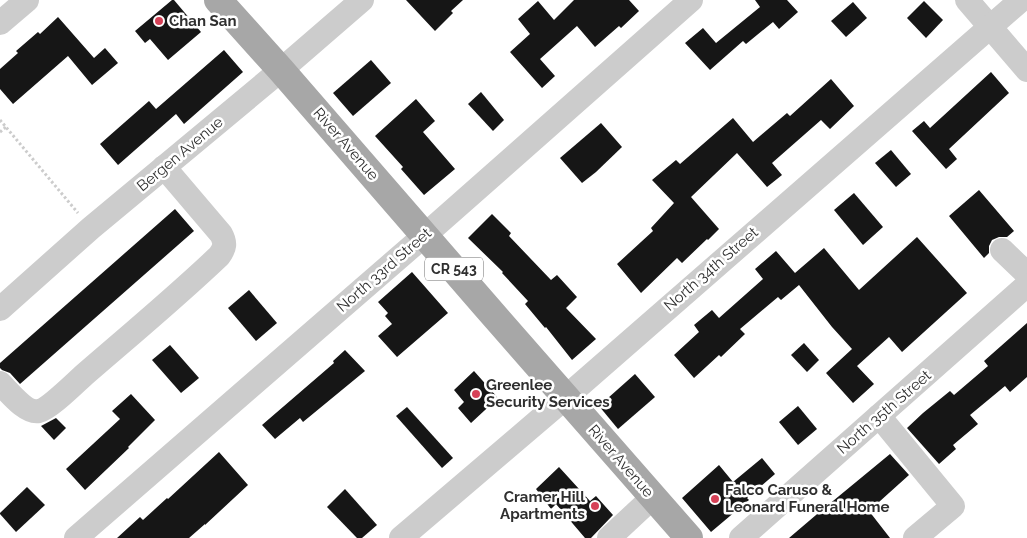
<svg xmlns="http://www.w3.org/2000/svg" width="1027" height="538" viewBox="0 0 1027 538" font-family="Raleway,sans-serif">
<style>
.building{fill:#161616}
.lines{fill:none;stroke-linecap:round;stroke-linejoin:round}
.path{stroke:#ccc;stroke-width:3;stroke-dasharray:2.5 2.5;stroke-linecap:butt}
.minor{stroke:#ccc;stroke-width:24}
.major{stroke:#a7a7a7;stroke-width:28}
.poi-dot{fill:#d64157;stroke:#fff;stroke-width:2}
.labels{text-anchor:middle;dominant-baseline:central;stroke-width:5;stroke-linejoin:round;paint-order:stroke}
.shield{fill:#fff;stroke:#6d6d6d;stroke-width:1}
.shield-label{font-size:14px;font-weight:bold;fill:#2f2f2f}
.poi-label{font-size:15px;font-weight:bold;fill:#2f2f2f;stroke:#fff;text-anchor:start}
.street-label{font-size:15px;fill:#2f2f2f;stroke:#fff}
</style>
<rect width="100%" height="100%" fill="#fff"/>
<!-- building -->
<g class="building">
<path d="M172 0H174L201 32 168 60 150 39 145 43 135 31Z"/>
<path d="M406 0H463L451 11 453 13 435 31Z"/>
<path d="M574 0H629L639 11 621 28 619 26 595 47 577 26 540 59 555 76 542 88 510 52 530 34 518 19 538 1 554 20Z"/>
<path d="M755 0H787L798 12 779 29 773 22 746 44 743 41 710 70 685 43 703 28 716 43 760 7Z"/>
<path d="M924 1 943 20 926 38 907 18Z"/>
<path d="M853 2 867 18 846 37 831 21Z"/>
<path d="M58 17 94 58 105 48 118 63 92 85 68 56 13 104 0 89V69L18 53 16 51 38 32 40 34Z"/>
<path d="M224 50 243 72 184 124 176 114 118 165 100 144 149 101 156 109Z"/>
<path d="M371 60 391 83 353 116 333 93Z"/>
<path d="M991 72 1009 93 949 149 957 159 946 169 912 131 924 121 930 128Z"/>
<path d="M831 79 854 106 830 129 821 120 772 163 782 175 767 187 737 153 691 197 719 229 708 240 707 239 682 263 677 258 641 293 617 264 653 231 651 228 674 203 652 180 676 160 680 164 733 118 753 142 787 113 790 116Z"/>
<path d="M481 92 504 120 493 131 468 104Z"/>
<path d="M416 99 435 121 423 132 455 169 424 195 401 169 403 167 375 136Z"/>
<path d="M601 123 622 147 596 172 582 183 560 158Z"/>
<path d="M891 150 911 174 896 187 875 163Z"/>
<path d="M979 190 1014 231 1007 237H999L992 240 989 246V253L984 258 949 216Z"/>
<path d="M854 193 883 227 863 245 834 210Z"/>
<path d="M175 209 194 231 20 384 10 373 2 370 0 368V363Z"/>
<path d="M492 214 511 233 509 236 551 280 557 275 577 297 566 308 596 339 572 360 546 327 545 328 525 304 528 301 502 273 503 272 468 238Z"/>
<path d="M917 237 967 293 902 352 889 337 857 366 874 384 853 403 826 373 852 349 832 327 799 285 781 300 778 297 740 329 745 334 721 357 719 355 694 378 674 355 699 332 694 325 712 310 719 318 763 279 755 269 776 251 795 273 824 248 859 290Z"/>
<path d="M412 272 448 313 397 357 378 336 392 324 385 316 388 313 378 302Z"/>
<path d="M249 290 277 323 256 341 228 308Z"/>
<path d="M1027 323V377L1010 392 1005 386 970 415 978 424 953 445 956 449 939 464 907 428 923 413 950 391 954 395 988 366 984 361Z"/>
<path d="M804 343 819 360 807 372 791 355Z"/>
<path d="M170 345 199 378 181 393 152 360Z"/>
<path d="M345 350 365 371 303 422 300 418 275 439 262 425 334 363 333 361Z"/>
<path d="M474 371 498 398 471 423 458 408 464 402 454 390Z"/>
<path d="M635 374 655 397 618 429 599 406Z"/>
<path d="M131 394 155 420 128 447 129 448 85 490 66 469 120 419 112 411Z"/>
<path d="M798 406 817 429 798 445 779 422Z"/>
<path d="M407 407 453 458 442 468 396 416Z"/>
<path d="M56 418 66 428 54 440 41 426Z"/>
<path d="M219 452 248 485 205 525V524L189 538H117L140 517 143 520 167 498 168 499Z"/>
<path d="M890 454 909 475 869 511 890 538H789L816 515Z"/>
<path d="M762 458 775 474 747 498 749 500 711 532 682 498 719 465 733 482Z"/>
<path d="M559 467 590 501 596 496 613 515 591 538H585L556 504 551 509 536 489Z"/>
<path d="M27 487 45 505 16 532 0 514V513Z"/>
<path d="M345 489 377 525 362 538H357L327 507Z"/>
</g>
<g class="lines">
<!-- path -->
<g class="path">
<path d="M0 120 78 213"/>
<path d="M0 132 6 127"/>
</g>
<!-- minor -->
<g class="minor">
<path d="M967 0 1027 70"/>
<path d="M0 23 27 0"/>
<path d="M1002 250 1027 274"/>
<path d="M0 309 91 228 281 70 362 0"/>
<path d="M0 383C9 392 26 414 39 411 49 409 75 383 84 375 129 336 176 297 219 256 225 248 226 243 221 234L164 167"/>
<path d="M879 416 953 506 915 538"/>
<path d="M76 538 425 235 691 0"/>
<path d="M401 538 565 398 1021 0"/>
<path d="M609 538 653 497"/>
<path d="M741 538 1027 285"/>
</g>
<!-- major -->
<path class="major" d="M218 0 281 70 484 304 689 538"/>
</g>
<!-- markers -->
<g class="poi-dot">
<circle cx="159" cy="21" r="5"/>
<circle cx="476" cy="394" r="5"/>
<circle cx="715" cy="499" r="5"/>
<circle cx="595" cy="506" r="5"/>
</g>
<g class="labels">
<!-- shield labels -->
<rect class="shield" x="425" y="257.5" width="58" height="23" rx="4"/>
<g class="shield-label">
<text x="454" y="269">CR 543</text>
</g>
<!-- poi labels -->
<g class="poi-label">
<text x="169" y="21">Chan San</text>
<text x="486" y="385">Greenlee<tspan x="486" dy="17">Security Services</tspan></text>
<text x="725" y="490">Falco Caruso &amp;<tspan x="725" dy="17">Leonard Funeral Home</tspan></text>
<text x="585" y="497" text-anchor="end">Cramer Hill<tspan x="585" dy="17">Apartments</tspan></text>
</g>
<!-- street labels -->
<g class="street-label">
<text transform="translate(346 144) rotate(49)">River Avenue</text>
<text transform="translate(180 154) rotate(-40)">Bergen Avenue</text>
<text transform="translate(711 269) rotate(-41)">North 34th Street</text>
<text transform="translate(384 270) rotate(-41)">North 33rd Street</text>
<text transform="translate(884 412) rotate(-41)">North 35th Street</text>
<text transform="translate(621 461) rotate(49)">River Avenue</text>
</g>
</g>
</svg>
